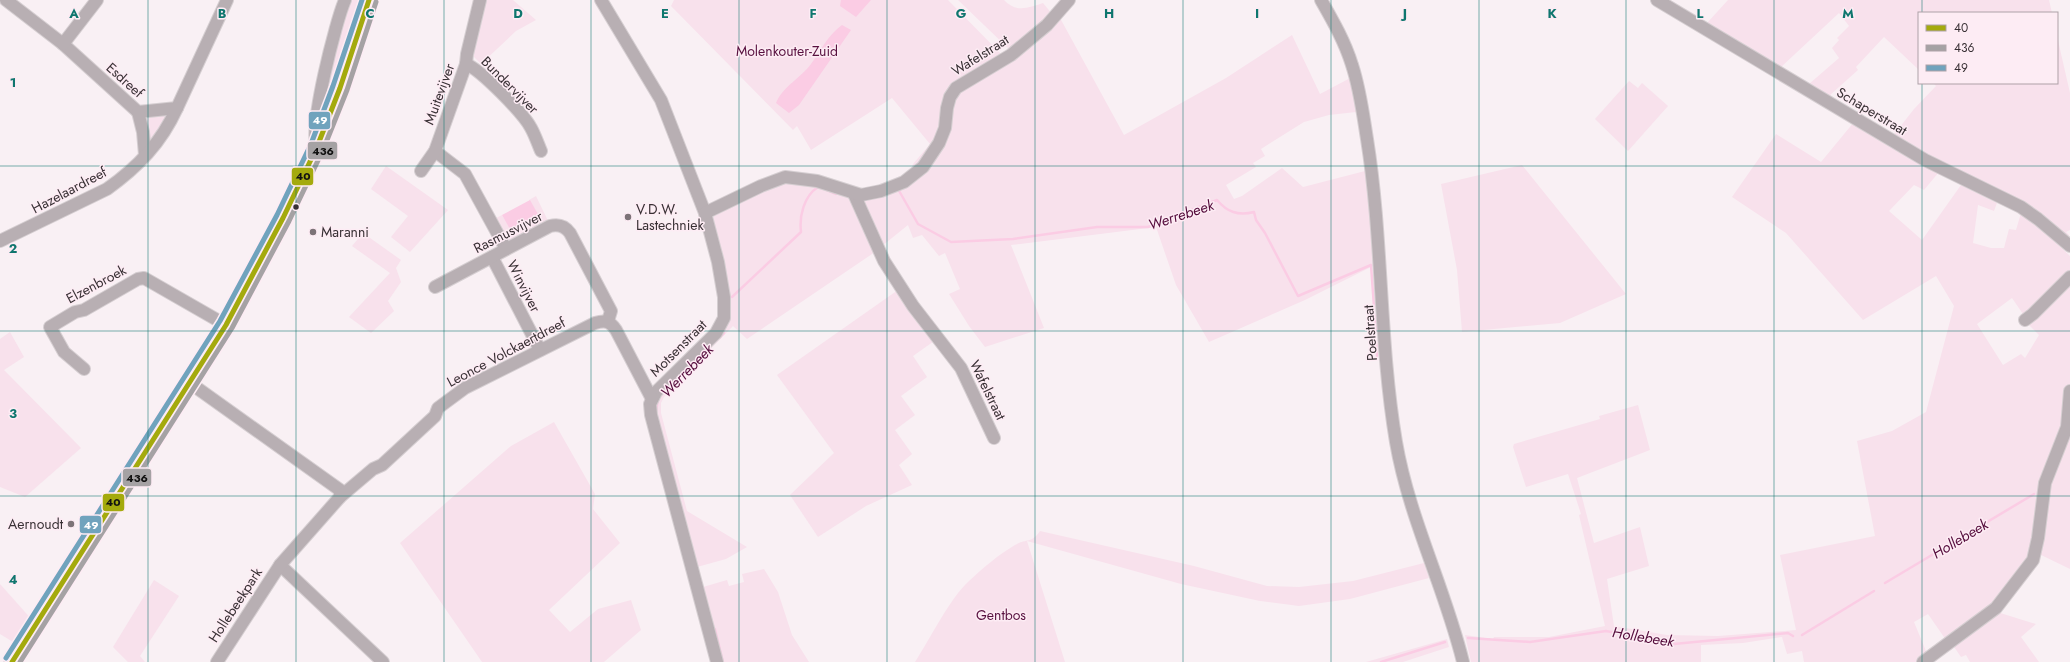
<svg xmlns="http://www.w3.org/2000/svg" width="2070" height="662" viewBox="0 0 2070 662" font-family="Jost,sans-serif">
<style>
.green{fill:#f8e1ec}
.water{fill:#fbcce4}
.lines{fill:none;stroke-linecap:round;stroke-linejoin:round}
.stream{stroke:#fbcce4;stroke-width:2.5}
.minor-casing{stroke:#d5ced1;stroke-width:14}
.major-casing{stroke:#d5ced1;stroke-width:17}
.minor{stroke:#b8afb3;stroke-width:12}
.major{stroke:#bbb0b5;stroke-width:15}
.bus-1-casing{stroke:#fdecf4;stroke-width:8}
.bus-2-casing{stroke:#fdecf4;stroke-width:8}
.bus-3-casing{stroke:#fdecf4;stroke-width:8}
.bus-1{stroke:#a4aa0d;stroke-width:5}
.bus-2{stroke:#a5a2a4;stroke-width:5}
.bus-3{stroke:#70a3bd;stroke-width:5}
.grid{fill:none;stroke:#0f766e;stroke-width:1;stroke-opacity:0.55}
.bus-dot{fill:#383034;stroke:#fdecf4;stroke-width:1.5}
.poi-dot{fill:#7c7377;stroke:#fdecf4;stroke-width:1.5}
.labels{text-anchor:middle;dominant-baseline:central;stroke-width:3;stroke-linejoin:round;paint-order:stroke}
.park-label{font-size:14px;fill:#58103f;stroke:#fdecf4}
.street-label{font-size:14px;fill:#383034;stroke:#fdecf4}
.poi-label{font-size:14px;fill:#383034;stroke:#fdecf4;text-anchor:start}
.water-label{font-size:15px;font-style:italic;fill:#540b3b;stroke:#fdecf4}
.grid-label{font-size:13px;text-anchor:middle;font-weight:bold;fill:#0f766e;stroke:#fdecf4;stroke-width:3;stroke-linejoin:round;paint-order:stroke}
.line-badge{stroke:#fdecf4;stroke-width:1.5}
.badge-label{font-size:11px;text-anchor:middle;font-weight:bold;fill:#fff}
.pale-badge-label{font-size:11px;text-anchor:middle;font-weight:bold;fill:#111}
</style>
<rect width="100%" height="100%" fill="#f9f0f4"/>
<!-- green -->
<g class="green">
<path d="M349 0H364L323 112 333 54Z"/>
<path d="M486 0H513L536 20 516 31 481 64 473 56 472 52Z"/>
<path d="M674 0H948L1002 55 958 82 940 136 916 167 912 166 913 164 930 144 892 98 811 150 797 126 793 130 671 6Z"/>
<path d="M958 0H1004C1016 13 1028 8 1043 3L1053 15 1011 51Z"/>
<path d="M1728 0H2049L2052 13H1919V70L1884 37 1856 67 1858 70 1829 96 1809 84 1839 58 1832 48 1839 40 1837 38 1849 26 1839 13 1780 68 1707 23Z"/>
<path d="M1060 18 1124 135 1226 78 1292 35 1320 94 1354 76 1359 113 1356 112 1329 115 1304 122 1261 149 1265 156 1253 163 1256 167 1226 185 1234 199 1242 196 1282 168 1303 187 1369 170 1377 264 1305 300 1209 342 1176 285 1156 227 1011 245 1044 328 985 347 969 326 949 294 960 289 945 253 939 256 922 235 913 238 908 225 882 246 863 202 866 198 906 183 951 117 955 94Z"/>
<path d="M2057 36 2070 93V230L2066 232 2069 235 2065 238 1892 137 1914 109 1936 86 1933 83H2057Z"/>
<path d="M1629 81 1638 88 1642 83 1668 106 1628 151 1595 119Z"/>
<path d="M164 115 167 117 150 141 145 117Z"/>
<path d="M1854 122 1939 172 1924 190 1914 185 1889 211 1922 240 1961 185 1997 203 1994 211 1978 205 1973 243 1991 248H2004L2009 229 2016 230 2021 213 2038 226 2070 256V272L2025 317 2012 298 1977 324 2003 365 2021 354 2025 358 2039 335 2027 323 2070 281V425L2064 428 2033 554 1996 604 1946 640 1928 614 1914 622 1928 656 1919 662H1804L1802 651 1787 654 1782 637 1743 643 1701 645V662H1471L1465 635 1493 639 1494 637H1549L1605 626 1579 515 1581 514 1568 474 1526 487 1513 447 1514 444 1600 419 1599 416 1638 405 1650 450 1577 478 1594 543 1640 527 1649 566 1607 579 1614 626 1667 635 1718 636 1796 630 1780 555 1875 536 1857 441 1892 431 1926 412 1954 306 1936 276 1863 320 1786 233 1732 197 1776 134 1821 162Z"/>
<path d="M1522 165 1626 294 1560 323 1462 332 1457 270 1441 184Z"/>
<path d="M386 166 448 210 410 252 391 237 408 216 371 189Z"/>
<path d="M781 182 813 185 850 199 875 252 747 339 733 326 664 397 661 403V413L687 511 747 547 726 559 697 567 654 413 656 400 728 323 730 296 712 220 714 216Z"/>
<path d="M536 196 549 223 511 242 505 240 494 219 502 215 511 230 534 218 532 215 538 217 529 200Z"/>
<path d="M363 233 401 260 396 268 401 282 388 301 394 311 371 333 349 317 390 273 352 246Z"/>
<path d="M898 290 937 339 913 356 927 377 901 396 915 415 895 430 912 454 899 465 912 485 866 506 818 537 790 495 834 453 777 375Z"/>
<path d="M10 332 24 357 4 370 81 448 25 497 0 487V339Z"/>
<path d="M554 422 595 494 593 509 620 543 549 610 570 632 598 609 631 600 641 630 604 662H482L400 543 511 446Z"/>
<path d="M2070 428V569L2039 554 2046 492Z"/>
<path d="M1040 531 1194 566 1267 586 1299 587 1353 581 1424 563 1429 578 1350 599 1299 606 1260 601 1181 584 1027 541 1065 662H915C930 639 950 598 969 581 983 568 998 555 1015 545 1027 538 1031 544 1040 531Z"/>
<path d="M764 569 778 592 792 635 809 662H722L703 587 727 580 729 586 744 582 742 574Z"/>
<path d="M154 580 179 596 140 656 145 662H128L113 647Z"/>
<path d="M0 584 33 621 18 645 0 634Z"/>
<path d="M1997 612 2036 624 2021 637 2039 662H1970L1966 655 1961 657 1952 644Z"/>
<path d="M1447 639 1449 647 1403 662H1366Z"/>
</g>
<!-- water -->
<g class="water">
<path d="M841 0H871L856 17 840 6Z"/>
<path d="M842 25 851 30 799 105 789 113 776 103C783 86 801 78 811 64 822 49 827 36 842 25Z"/>
<path d="M530 200 539 216 536 218 534 215H533L534 219 511 231 502 215Z"/>
</g>
<g class="lines">
<!-- stream -->
<g class="stream">
<path d="M898 189 918 224 951 242 1013 239 1097 227H1148L1217 200C1227 212 1238 216 1254 212L1256 220 1265 233 1298 296 1371 265 1374 307"/>
<path d="M827 190 836 194"/>
<path d="M732 297 801 232C799 216 804 196 818 187"/>
<path d="M1375 316 1376 331"/>
<path d="M719 338 724 333"/>
<path d="M1376 341 1377 356"/>
<path d="M656 411 658 400"/>
<path d="M1885 583 2034 494"/>
<path d="M715 629 723 662"/>
<path d="M1802 635 1874 591"/>
<path d="M1468 638 1530 642 1606 631 1674 644 1788 633 1793 636"/>
<path d="M1381 662 1445 642"/>
</g>
<!-- minor casing -->
<g class="minor-casing">
<g id="minor">
<path d="M6 0 63 44 138 112 177 108 227 0"/>
<path d="M601 0 661 100 705 213 718 262 724 297V318L716 333 656 392 650 404 651 415 717 662"/>
<path d="M1321 0C1333 21 1345 42 1352 65 1360 89 1363 114 1367 139 1383 239 1379 342 1396 442 1409 518 1445 588 1463 662"/>
<path d="M1657 0 1925 160 2021 207 2038 219 2070 246"/>
<path d="M63 44 97 0"/>
<path d="M466 64C481 70 523 113 531 128 535 135 538 144 541 151"/>
<path d="M138 112 143 132 145 155"/>
<path d="M317 147C308 130 336 20 345 0"/>
<path d="M435 151 465 174 506 249"/>
<path d="M421 171 435 151 466 64 467 54 480 0"/>
<path d="M854 194 884 261 913 306 961 368 994 438"/>
<path d="M705 213 761 186 785 177 817 181 861 195 881 191 904 182 923 167 939 143 945 128 947 108 950 97 956 88 1011 55 1047 25 1069 0"/>
<path d="M0 241 107 189C138 167 161 143 177 108"/>
<path d="M492 257 540 350"/>
<path d="M435 287 550 226C558 224 565 226 570 233L611 311 608 321"/>
<path d="M2025 320 2033 314 2070 277"/>
<path d="M84 369 64 352 50 327 75 312 84 310 138 279 144 278 226 325"/>
<path d="M190 383 340 490V497"/>
<path d="M280 565 383 662"/>
<path d="M217 662 280 565 340 497 373 469 382 465 435 416 438 408 465 388 595 323C605 320 610 321 616 330L652 399"/>
<path d="M1923 662 1996 608 2033 560 2038 538 2045 483 2067 427 2070 391"/>
</g>
</g>
<!-- major casing -->
<g class="major-casing">
<path id="major" d="M12 662 226 325 283 218 317 147 340 88 369 0"/>
</g>
<!-- minor -->
<use href="#minor" class="minor"/>
<!-- major -->
<use href="#major" class="major"/>
<!-- bus-1 casing -->
<g class="bus-1-casing">
<path id="bus-1" d="M12 662 226 325 283 218 317 147 340 88 369 0"/>
</g>
<!-- bus-2 casing -->
<g class="bus-2-casing">
<path id="bus-2" d="M20 662 232 328 289 221 323 150 347 90 376 2"/>
</g>
<!-- bus-3 casing -->
<g class="bus-3-casing">
<path id="bus-3" d="M6 658 220 321 277 215 311 144 333 86 362 0"/>
</g>
<!-- bus-1 -->
<use href="#bus-1" class="bus-1"/>
<!-- bus-2 -->
<use href="#bus-2" class="bus-2"/>
<!-- bus-3 -->
<use href="#bus-3" class="bus-3"/>
</g>
<!-- grid -->
<path class="grid" d="M148 0V662M296 0V662M444 0V662M591 0V662M739 0V662M887 0V662M1035 0V662M1183 0V662M1331 0V662M1479 0V662M1626 0V662M1774 0V662M1922 0V13M1922 83V662M0 166H2070M0 331H2070M0 496H2070"/>
<!-- markers -->
<circle class="bus-dot" cx="296" cy="207" r="3.5"/>
<g class="poi-dot">
<circle cx="628" cy="217" r="4"/>
<circle cx="313" cy="232" r="4"/>
<circle cx="71" cy="524" r="4"/>
</g>
<g class="labels">
<!-- park labels -->
<g class="park-label">
<text x="787" y="51">Molenkouter-Zuid</text>
<text x="1001" y="615">Gentbos</text>
</g>
<!-- street labels -->
<g class="street-label">
<text transform="translate(980 55) rotate(-32)">Wafelstraat</text>
<text transform="translate(125 80) rotate(42)">Esdreef</text>
<text transform="translate(510 85) rotate(45)">Bundervijver</text>
<text transform="translate(439 94) rotate(-70)">Muitevijver</text>
<text transform="translate(1872 111) rotate(31)">Schaperstraat</text>
<text transform="translate(69 190) rotate(-28)">Hazelaardreef</text>
<text transform="translate(508 232) rotate(-27)">Rasmusvijver</text>
<text transform="translate(96 284) rotate(-28)">Elzenbroek</text>
<text transform="translate(524 286) rotate(63)">Winvijver</text>
<text transform="translate(1370 333) rotate(-94)">Poelstraat</text>
<text transform="translate(678 348) rotate(-45)">Motsenstraat</text>
<text transform="translate(506 352) rotate(-28)">Leonce Volckaertdreef</text>
<text transform="translate(988 390) rotate(64)">Wafelstraat</text>
<text transform="translate(235 605) rotate(-57)">Hollebeekpark</text>
</g>
<!-- poi labels -->
<g class="poi-label">
<text x="636" y="209">V.D.W.<tspan x="636" dy="16">Lastechniek</tspan></text>
<text x="321" y="232">Maranni</text>
<text x="63" y="524" text-anchor="end">Aernoudt</text>
</g>
<!-- water labels -->
<g class="water-label">
<text transform="translate(1181 215) rotate(-18)">Werrebeek</text>
<text transform="translate(687 371) rotate(-46)">Werrebeek</text>
<text transform="translate(1960 539) rotate(-31)">Hollebeek</text>
<text transform="translate(1643 637) rotate(9)">Hollebeek</text>
</g>
</g>
<g class="grid-label">
<text x="74" y="18">A</text>
<text x="222" y="18">B</text>
<text x="370" y="18">C</text>
<text x="518" y="18">D</text>
<text x="665" y="18">E</text>
<text x="813" y="18">F</text>
<text x="961" y="18">G</text>
<text x="1109" y="18">H</text>
<text x="1257" y="18">I</text>
<text x="1405" y="18">J</text>
<text x="1552" y="18">K</text>
<text x="1700" y="18">L</text>
<text x="1848" y="18">M</text>
<text x="13" y="87">1</text>
<text x="13" y="253">2</text>
<text x="13" y="418">3</text>
<text x="13" y="584">4</text>
</g>
<g class="line-badge">
<rect x="308" y="111" width="23" height="19" rx="4" fill="#70a3bd"/>
<rect x="307" y="141" width="31" height="19" rx="4" fill="#a5a2a4"/>
<rect x="291" y="167" width="23" height="19" rx="4" fill="#a4aa0d"/>
<rect x="122" y="468" width="30" height="19" rx="4" fill="#a5a2a4"/>
<rect x="102" y="493" width="23" height="19" rx="4" fill="#a4aa0d"/>
<rect x="79" y="515" width="23" height="19" rx="4" fill="#70a3bd"/>
</g>
<g class="badge-label">
<text x="320" y="124">49</text>
<text x="91" y="529">49</text>
</g>
<g class="pale-badge-label">
<text x="323" y="155">436</text>
<text x="303" y="180">40</text>
<text x="137" y="482">436</text>
<text x="113" y="506">40</text>
</g>
<!-- legend -->
<rect x="1918" y="12" width="140" height="72" fill="#fdecf4" stroke="#aea1a7"/>
<rect x="1926" y="25" width="20" height="6" fill="#a4aa0d" stroke="#aea1a7"/>
<text x="1954" y="32" font-size="12" fill="#383034">40</text>
<rect x="1926" y="45" width="20" height="6" fill="#a5a2a4" stroke="#aea1a7"/>
<text x="1954" y="52" font-size="12" fill="#383034">436</text>
<rect x="1926" y="65" width="20" height="6" fill="#70a3bd" stroke="#aea1a7"/>
<text x="1954" y="72" font-size="12" fill="#383034">49</text>
</svg>
